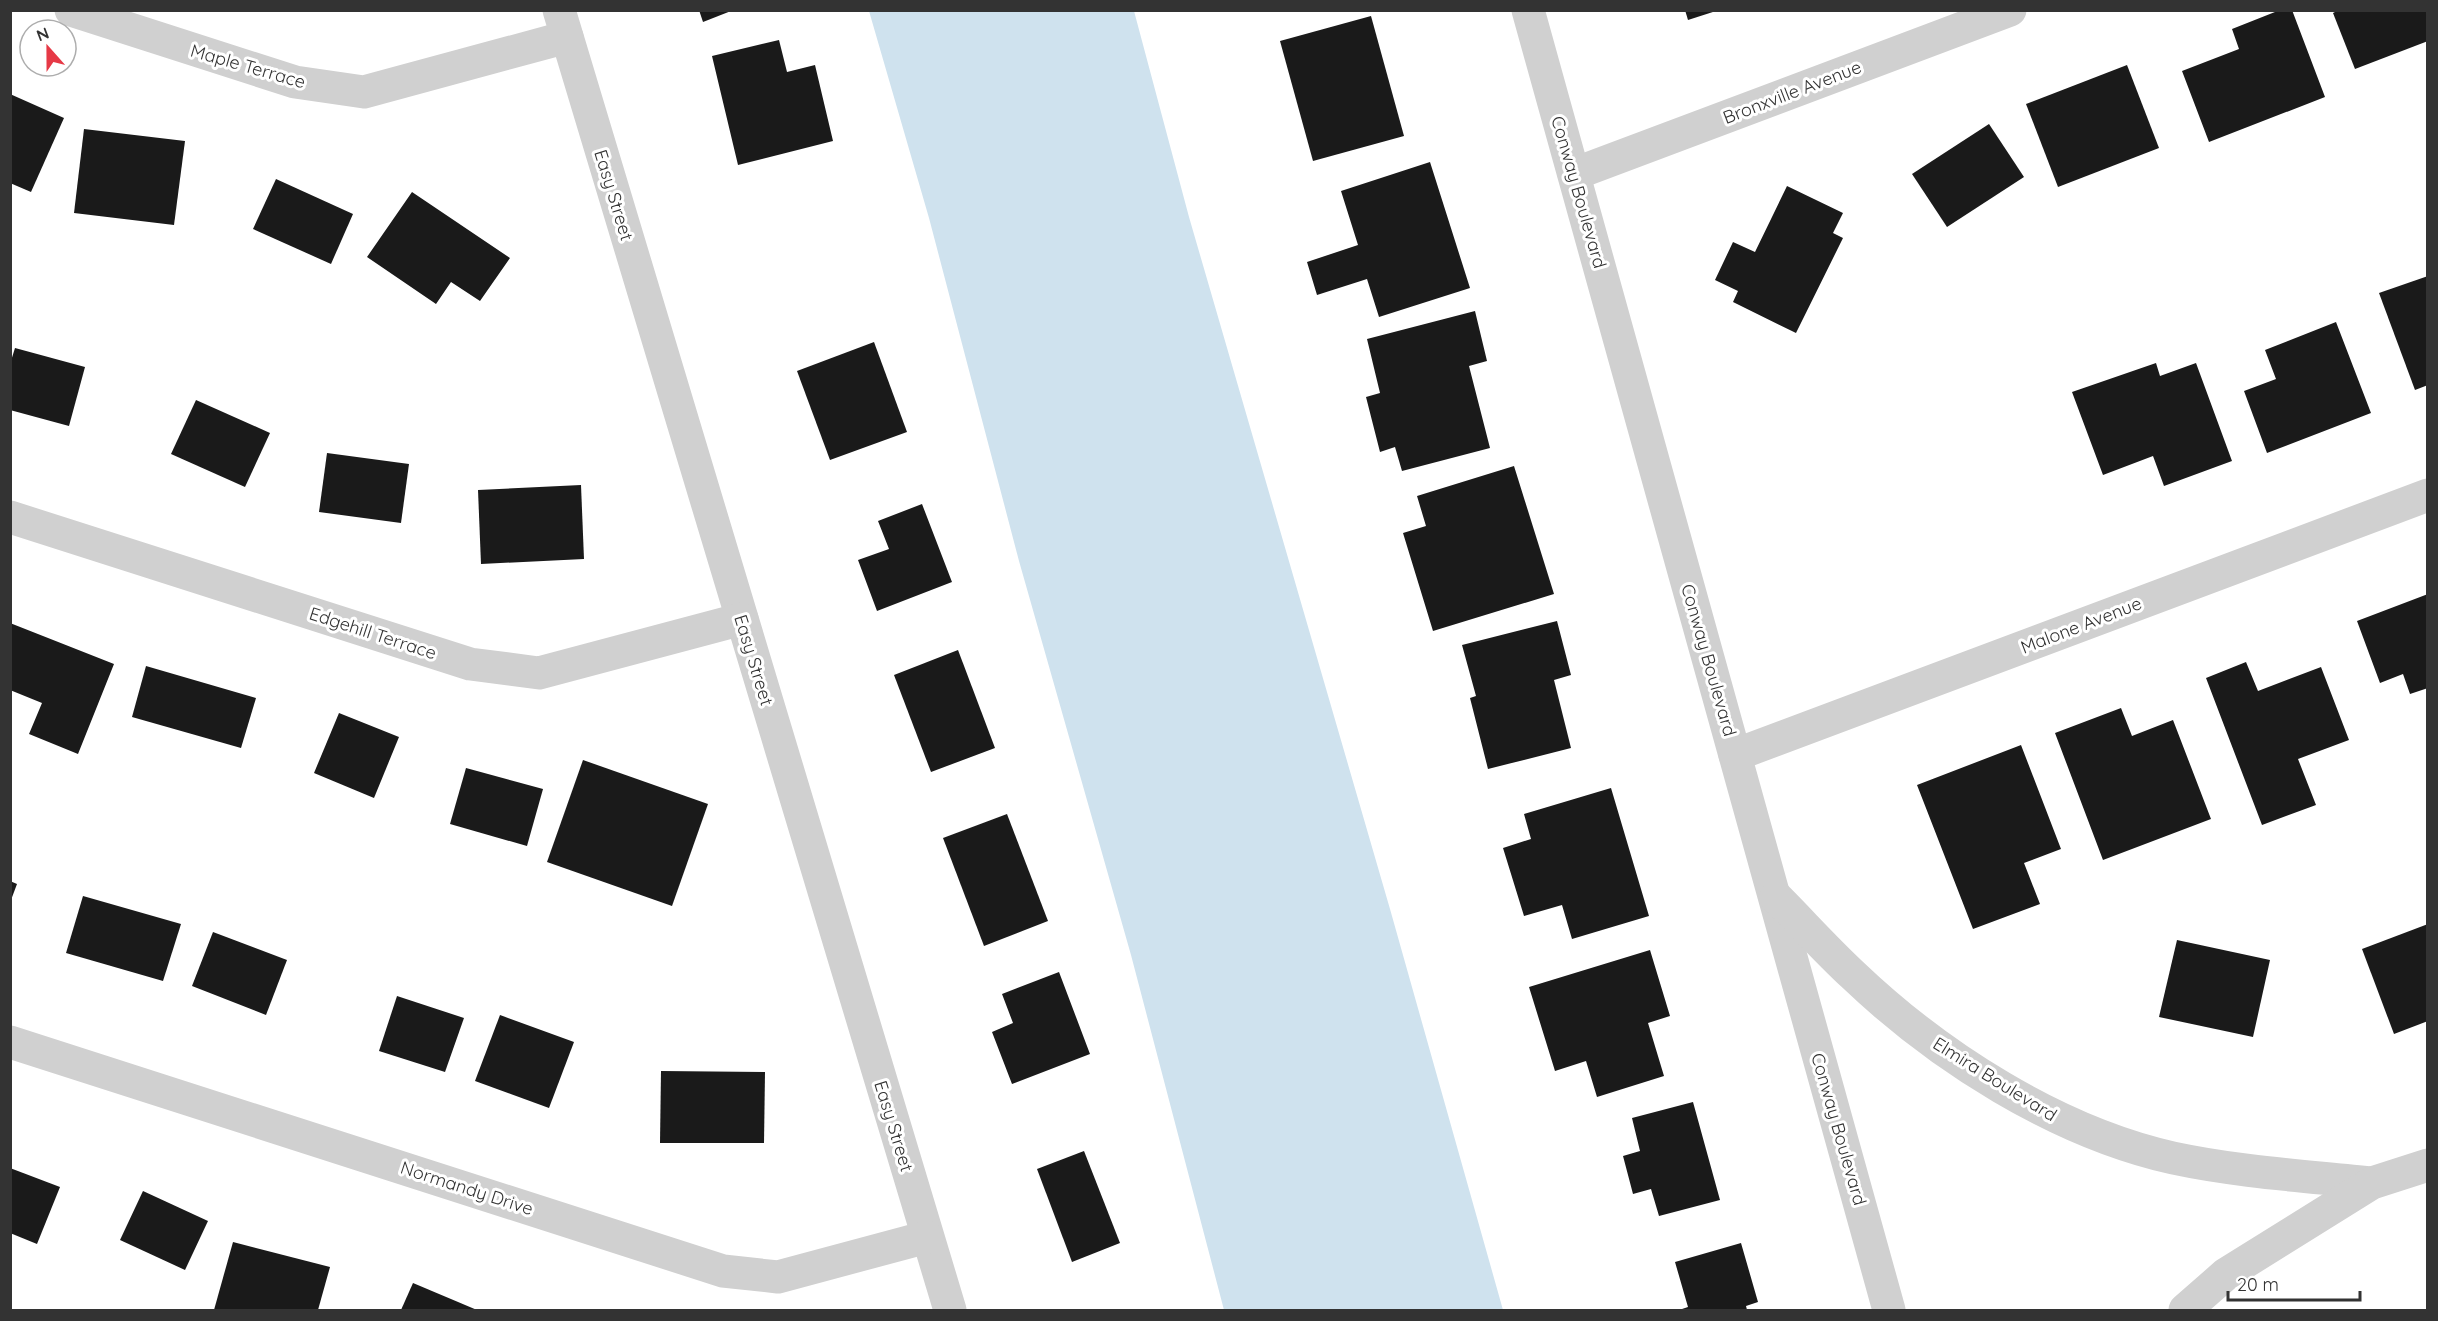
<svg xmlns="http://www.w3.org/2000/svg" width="2438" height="1321" viewBox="0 0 2438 1321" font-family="Quicksand,sans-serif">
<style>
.water{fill:#cfe2ee}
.building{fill:#1a1a1a}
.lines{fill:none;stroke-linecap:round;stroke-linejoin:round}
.minor{stroke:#d0d0d0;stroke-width:33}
.labels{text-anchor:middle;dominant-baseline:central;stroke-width:6;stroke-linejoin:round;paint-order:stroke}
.street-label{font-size:18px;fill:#333;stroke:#fff}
</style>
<rect width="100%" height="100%" fill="#fff"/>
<!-- water -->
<path class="water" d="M869 11H1134L1189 217 1390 909 1503 1310H1224L1131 955 1019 561 929 218Z"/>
<!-- building -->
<g class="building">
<path d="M699 10H731V11L703 22Z"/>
<path d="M1685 10H1716V11L1688 20Z"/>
<path d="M2280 10H2292L2325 97 2209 142 2182 71 2239 49 2232 29Z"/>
<path d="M2339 10H2428V41L2355 69 2333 13Z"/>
<path d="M1371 16 1404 136 1313 161 1280 41Z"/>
<path d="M779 40 787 72 815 65 833 141 738 165 712 56Z"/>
<path d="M2127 65 2159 148 2058 187 2026 104Z"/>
<path d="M10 94 64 118 31 192 10 183Z"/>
<path d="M1989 124 2024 177 1947 227 1912 174Z"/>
<path d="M84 129 185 141 174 225 74 213Z"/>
<path d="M1430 162 1470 288 1379 317 1367 279 1317 295 1307 262 1358 245 1341 191Z"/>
<path d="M276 179 353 214 331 264 253 229Z"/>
<path d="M1787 186 1843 213 1833 233 1843 238 1796 333 1733 302 1738 291 1715 280 1733 242 1755 252Z"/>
<path d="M412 192 510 258 480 301 451 282 436 304 367 257Z"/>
<path d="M2428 276V385L2415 390 2379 293Z"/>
<path d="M1475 311 1487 361 1469 366 1490 448 1402 471 1395 447 1380 452 1366 397 1380 393 1367 339Z"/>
<path d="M2336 322 2371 413 2267 453 2244 391 2276 379 2265 350Z"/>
<path d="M874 342 907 432 830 460 797 371Z"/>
<path d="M15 348 85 367 69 426 10 410V364Z"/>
<path d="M2156 363 2160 376 2196 363 2232 461 2164 486 2153 456 2103 475 2072 392Z"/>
<path d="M196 400 270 433 245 487 171 454Z"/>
<path d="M327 453 409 464 401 523 319 512Z"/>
<path d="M1514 466 1554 594 1433 631 1403 533 1426 526 1417 496Z"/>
<path d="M581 485 584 559 481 564 478 490Z"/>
<path d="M922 504 952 582 877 611 858 560 889 549 878 521Z"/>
<path d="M2428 594V688L2410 694 2403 674 2380 683 2357 621Z"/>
<path d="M1557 621 1571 675 1554 680 1571 748 1488 769 1470 698 1476 696 1462 645Z"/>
<path d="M10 623 114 664 78 754 29 734 42 703 10 690Z"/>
<path d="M958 650 995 748 931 772 894 675Z"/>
<path d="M2246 662 2258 691 2321 667 2349 740 2298 759 2316 805 2262 825 2206 678Z"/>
<path d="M146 666 256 698 241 748 132 717Z"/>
<path d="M2121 708 2132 736 2173 720 2211 819 2103 860 2055 733Z"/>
<path d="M339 713 399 737 374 798 314 773Z"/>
<path d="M2021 745 2061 849 2024 863 2040 904 1973 929 1917 785Z"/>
<path d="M583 760 708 804 672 906 547 862Z"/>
<path d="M466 768 543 789 527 846 450 824Z"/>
<path d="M1611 788 1649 916 1572 939 1562 905 1524 916 1503 848 1531 839 1524 814Z"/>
<path d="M1007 814 1048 921 984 946 943 838Z"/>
<path d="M10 881 17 884 11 900H10Z"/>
<path d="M83 896 181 924 163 981 66 953Z"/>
<path d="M2428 924V1021L2394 1034 2362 949Z"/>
<path d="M213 932 287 960 266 1015 192 986Z"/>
<path d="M2177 940 2270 960 2253 1037 2159 1017Z"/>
<path d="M1650 950 1670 1016 1648 1023 1664 1076 1597 1097 1586 1061 1555 1071 1529 987Z"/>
<path d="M1059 972 1090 1054 1012 1084 992 1032 1013 1023 1002 994Z"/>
<path d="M397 996 464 1018 445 1072 379 1051Z"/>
<path d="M500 1015 574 1042 549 1108 475 1081Z"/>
<path d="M661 1071 765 1072 764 1143H660Z"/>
<path d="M1693 1102 1720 1200 1659 1216 1651 1189 1633 1194 1623 1156 1640 1151 1632 1118Z"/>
<path d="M1084 1151 1120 1243 1072 1262 1037 1169Z"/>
<path d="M10 1168 60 1187 37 1244 10 1233Z"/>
<path d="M143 1191 208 1221 185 1270 120 1240Z"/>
<path d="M233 1242 330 1267 318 1310H214Z"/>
<path d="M1741 1243 1758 1302 1746 1306 1747 1310H1679L1688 1307 1675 1262Z"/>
<path d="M413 1283 477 1310H401Z"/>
</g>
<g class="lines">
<!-- minor -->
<g class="minor">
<path d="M71 10 295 82 364 92 567 37"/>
<path d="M559 10 950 1310"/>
<path d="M1528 10 1889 1310"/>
<path d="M1574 174 2010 10"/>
<path d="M10 517 470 664 539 673 742 619"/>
<path d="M1735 755 2428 495"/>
<path d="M1776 897C1802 923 1826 950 1853 975 1939 1057 2057 1132 2173 1158 2238 1172 2306 1176 2372 1183"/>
<path d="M10 1042 723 1271 778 1277 927 1237"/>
<path d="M2185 1310 2226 1274 2372 1183 2428 1165"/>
</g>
</g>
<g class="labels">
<!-- street labels -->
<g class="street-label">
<text transform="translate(248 66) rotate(16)">Maple Terrace</text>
<text transform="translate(1792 92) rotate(-21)">Bronxville Avenue</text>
<text transform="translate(1579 192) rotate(74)">Conway Boulevard</text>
<text transform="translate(614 195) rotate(73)">Easy Street</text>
<text transform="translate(2081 625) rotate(-21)">Malone Avenue</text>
<text transform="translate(373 633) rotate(18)">Edgehill Terrace</text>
<text transform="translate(754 660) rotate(73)">Easy Street</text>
<text transform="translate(1709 660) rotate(74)">Conway Boulevard</text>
<text transform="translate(1995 1079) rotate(32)">Elmira Boulevard</text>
<text transform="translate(894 1126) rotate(73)">Easy Street</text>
<text transform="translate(1839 1129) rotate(74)">Conway Boulevard</text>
<text transform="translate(467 1188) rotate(18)">Normandy Drive</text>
</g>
</g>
<!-- border -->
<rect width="2438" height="1321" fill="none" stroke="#333333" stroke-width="24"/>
<!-- north arrow -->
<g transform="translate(48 48) rotate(339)"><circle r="28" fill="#ffffff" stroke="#adadad" stroke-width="1.5"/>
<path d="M0-4.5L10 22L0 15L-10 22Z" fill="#e63946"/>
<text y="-9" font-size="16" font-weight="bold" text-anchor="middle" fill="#333333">N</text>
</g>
<!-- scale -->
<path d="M2228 1291v9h132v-9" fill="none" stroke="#333333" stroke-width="3"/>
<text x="2237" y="1291" font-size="18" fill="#333333" stroke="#ffffff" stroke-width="4.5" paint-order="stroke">20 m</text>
</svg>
